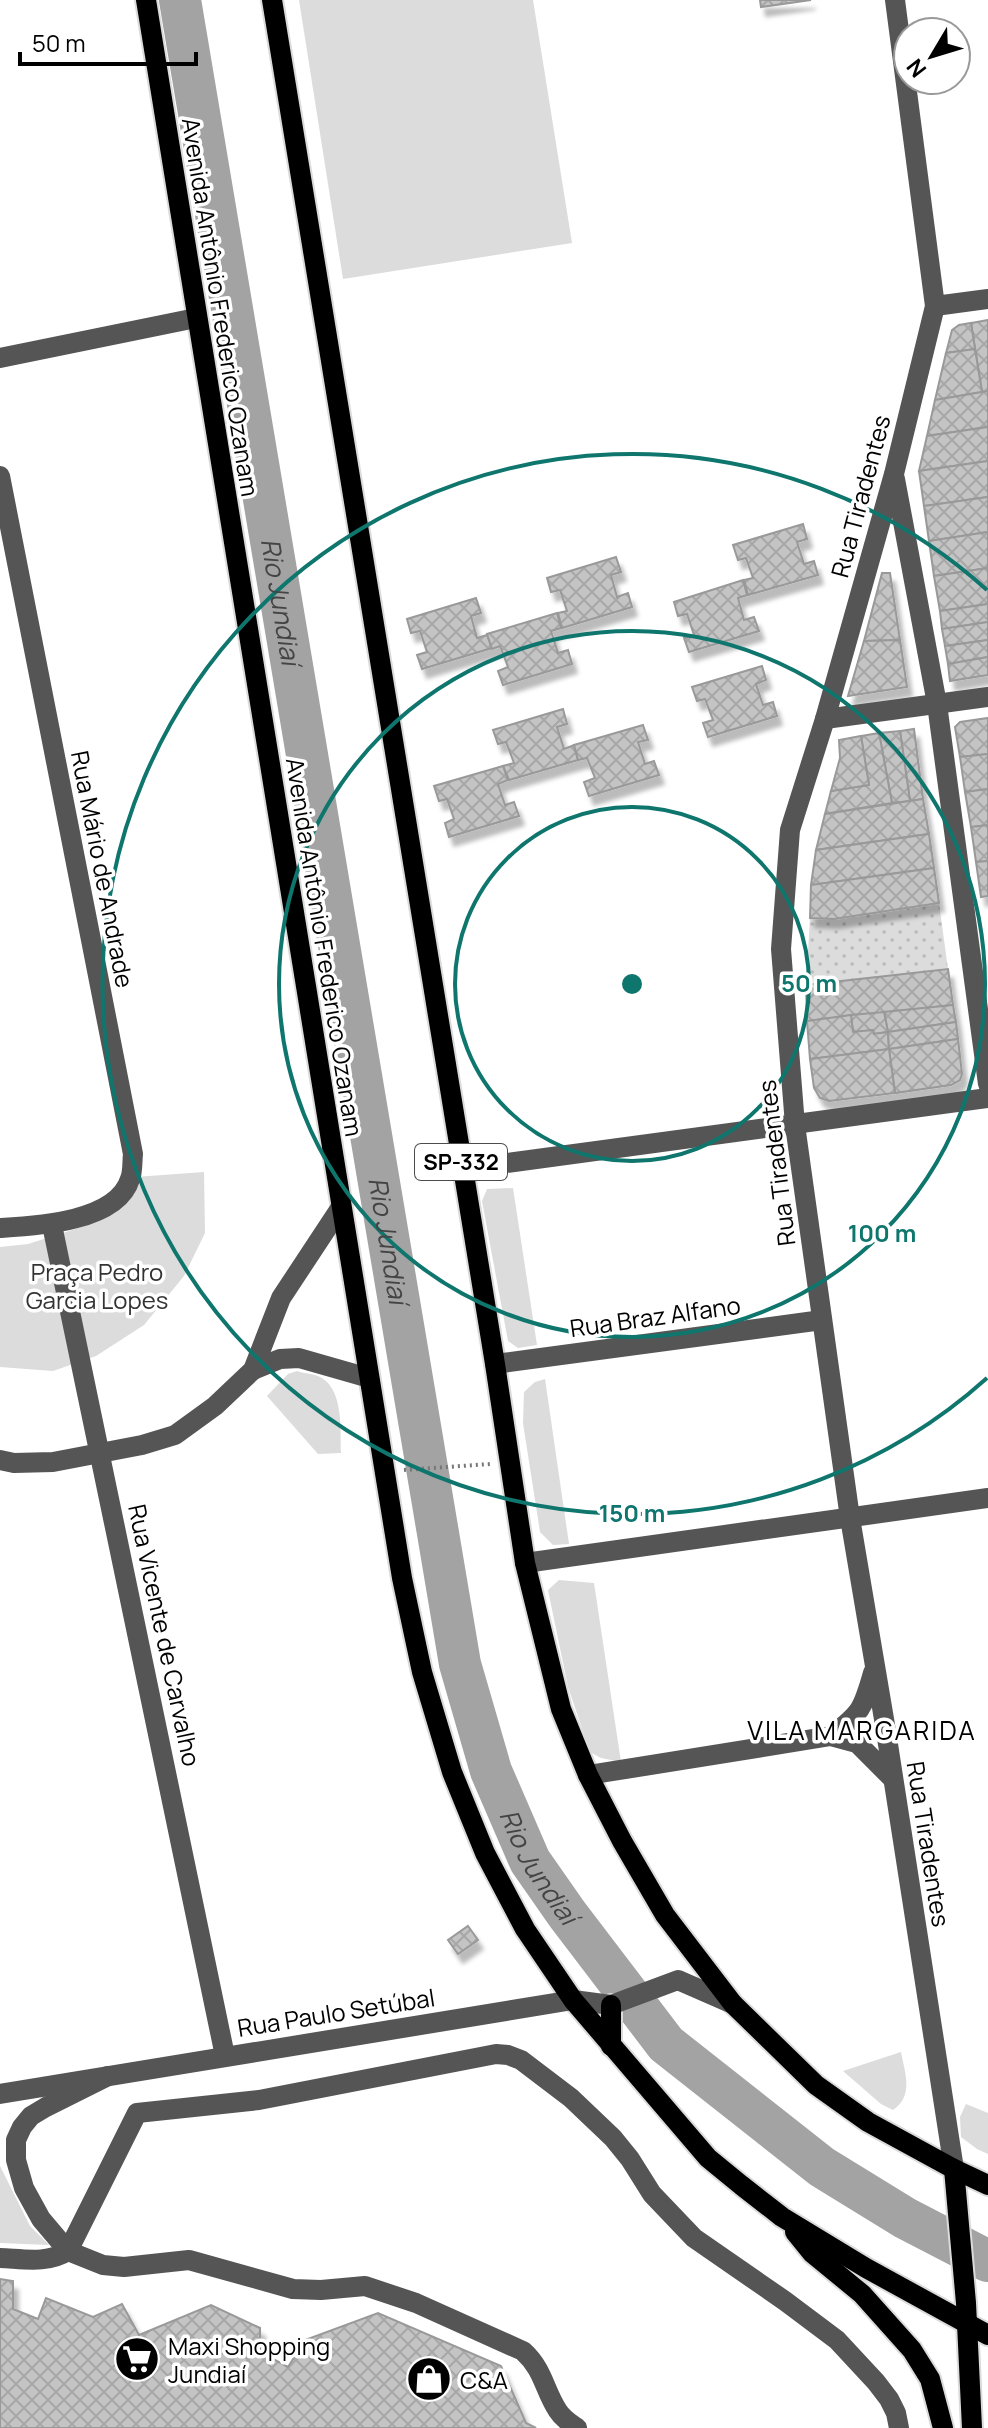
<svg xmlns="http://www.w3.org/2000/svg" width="988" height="2428" viewBox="0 0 988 2428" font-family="Manrope,sans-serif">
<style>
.grass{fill:url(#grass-dots)}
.park{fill:#dcdcdc}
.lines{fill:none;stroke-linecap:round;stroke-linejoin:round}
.river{stroke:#a3a3a3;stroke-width:42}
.building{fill:url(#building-cross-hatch);stroke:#999;stroke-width:2;filter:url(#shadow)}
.major-casing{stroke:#dbdbdb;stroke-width:24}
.path{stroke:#777;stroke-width:4;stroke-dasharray:2 4;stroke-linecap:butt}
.minor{stroke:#555;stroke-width:20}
.major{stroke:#000;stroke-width:20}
.ring{fill:none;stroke:#0f766e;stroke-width:4}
.labels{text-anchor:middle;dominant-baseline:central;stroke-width:7;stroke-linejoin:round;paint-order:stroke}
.shield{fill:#fff;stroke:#4c4c4c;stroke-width:2}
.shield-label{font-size:22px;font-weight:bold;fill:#000}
.street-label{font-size:24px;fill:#000;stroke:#fff}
.park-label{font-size:24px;fill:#333;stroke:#fff}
.poi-label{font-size:24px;fill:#000;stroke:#fff;text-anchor:start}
.water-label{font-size:26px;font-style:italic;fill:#444;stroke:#fff}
.neighbourhood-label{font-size:26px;letter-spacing:2px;fill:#000;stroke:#fff}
.centre{fill:#0f766e;stroke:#fff;stroke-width:4}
.ring-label{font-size:24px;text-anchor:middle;font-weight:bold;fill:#0f766e;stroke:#fff;stroke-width:7;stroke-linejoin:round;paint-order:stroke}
</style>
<defs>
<pattern id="grass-dots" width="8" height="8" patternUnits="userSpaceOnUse" patternTransform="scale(2)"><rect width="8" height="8" fill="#dcdcdc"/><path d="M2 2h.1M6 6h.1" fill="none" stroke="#bbb" stroke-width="1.8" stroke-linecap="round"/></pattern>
<pattern id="building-cross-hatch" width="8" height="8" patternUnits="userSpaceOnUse" patternTransform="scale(2)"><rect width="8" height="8" fill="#c4c4c4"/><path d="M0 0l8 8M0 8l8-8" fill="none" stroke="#a7a7a7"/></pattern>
<filter id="shadow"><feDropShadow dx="5" dy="9" stdDeviation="2" flood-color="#0004"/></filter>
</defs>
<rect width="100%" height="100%" fill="#fff"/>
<!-- grass -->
<path class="grass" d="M939 903 948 969 806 985 810 918 834 919Z"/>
<!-- park -->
<g class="park">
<path d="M299 0H533L572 243 343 279Z"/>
<path d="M204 1172 205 1233 184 1276 144 1325 96 1356 53 1371 0 1367V1247L28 1244 91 1224 135 1177Z"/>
<path d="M513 1188 537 1345 518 1348 508 1341 482 1201 487 1189Z"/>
<path d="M297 1371C305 1374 314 1373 322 1378 344 1392 340 1431 341 1453L318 1454 267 1396 288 1374Z"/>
<path d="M545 1379 569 1544 553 1545 540 1532 523 1423 524 1392 535 1382Z"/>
<path d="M559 1580 594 1583 621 1762 601 1758 590 1752 568 1687 548 1590Z"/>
<path d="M901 2052C905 2073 914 2096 893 2110L881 2104 843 2071Z"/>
<path d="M966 2104 988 2113V2154L977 2149 961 2137 960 2117Z"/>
<path d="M0 2166 30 2226 49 2245 0 2243Z"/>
</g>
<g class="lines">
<!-- river -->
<path class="river" id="s1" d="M180 0 460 1664 491 1771 530 1861 567 1914 666 2044 822 2167 905 2218 988 2261"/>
</g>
<!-- building -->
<g class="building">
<path d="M760 0H811L761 7Z"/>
<path d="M988 320V391L982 392 971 323Z"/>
<path d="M971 323 975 349 946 353 952 330 959 325Z"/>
<path d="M975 349 982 392 935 400 946 353Z"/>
<path d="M988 391V427L927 436 935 400Z"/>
<path d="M988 427V461L919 471 927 436Z"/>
<path d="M988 461V497L924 506 919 471Z"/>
<path d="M988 497V532L929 541 924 506Z"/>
<path d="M803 524 807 539 797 542 804 564 814 561 818 575 748 595 744 580 753 578 746 558 738 560 733 545Z"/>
<path d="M988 532V568L934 576 929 541Z"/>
<path d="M616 557 621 572 611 575 617 597 628 593 632 607 562 628 558 613 567 611 560 590 551 592 547 578Z"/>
<path d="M988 568V604L940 611 934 576Z"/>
<path d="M882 573H890L900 640 864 641Z"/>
<path d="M743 580 747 595 738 598 744 620 754 617 759 631 689 652 684 638 694 635 687 614 678 616 674 602Z"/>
<path d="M476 598 481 613 471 616 477 638 487 635 492 648 422 669 417 655 427 652 420 631 411 633 407 619Z"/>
<path d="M988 604V622L942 629 940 611Z"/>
<path d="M557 613 561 628 551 631 558 653 568 650 572 664 503 685 498 671 508 667 500 646 492 649 487 634Z"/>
<path d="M988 622V640L945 646 942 629Z"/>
<path d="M900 640 907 687 848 696 864 641Z"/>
<path d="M988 640V657L948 664 945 646Z"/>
<path d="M988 657V675L950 681 948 664Z"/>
<path d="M762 666 766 680 756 684 763 705 773 702 777 716 708 737 703 723 713 720 705 699 697 701 692 687Z"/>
<path d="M563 709 567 724 557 727 564 749 574 745 578 760 509 780 503 766 514 763 506 742 498 744 493 730Z"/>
<path d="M988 718V754L960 757 955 727 960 722Z"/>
<path d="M643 725 648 740 638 742 645 764 654 761 659 775 589 796 584 782 595 778 587 758 578 760 574 745Z"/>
<path d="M914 729 923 799 910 801 900 731Z"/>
<path d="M900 731 910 801 892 803 879 733Z"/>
<path d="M879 733 892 803 825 814 831 791 869 785 861 736Z"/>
<path d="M861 736 869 785 831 791 840 758 839 740Z"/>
<path d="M988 754V789L965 792 960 757Z"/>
<path d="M503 766 508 780 498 784 505 805 514 802 519 816 449 837 445 823 454 819 447 799 439 801 434 786Z"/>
<path d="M988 789V825L971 827 965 792Z"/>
<path d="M923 799 929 834 816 850 825 814Z"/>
<path d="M988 825V861L976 862 971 827Z"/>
<path d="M929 834 934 868 811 885 816 850Z"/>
<path d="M988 861V896L981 897 976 862Z"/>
<path d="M934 868 939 903 834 919 810 918 811 885Z"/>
<path d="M948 969 953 1005 807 1021 806 985Z"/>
<path d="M953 1005 956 1022 888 1032 884 1012Z"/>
<path d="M884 1012 888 1032 874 1034 873 1030 853 1032 851 1015Z"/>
<path d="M851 1015 853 1032 873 1030 874 1034 888 1032 889 1049 810 1059 807 1021Z"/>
<path d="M956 1022 958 1039 889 1049 888 1032Z"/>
<path d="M958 1039 962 1074 960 1080 951 1085 895 1093 889 1049Z"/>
<path d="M889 1049 895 1093 829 1101 820 1098 814 1088 810 1059Z"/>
<path d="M468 1926 478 1940 458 1954 448 1940Z"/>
<path d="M0 2279 13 2281V2309L38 2319 46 2298 93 2317 122 2304 139 2335 211 2305 260 2328V2352L288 2367 305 2340 378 2313 501 2366 526 2423 536 2428H0Z"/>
</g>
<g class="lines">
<!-- major casing -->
<g class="major-casing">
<g id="major">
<path d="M146 0 402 1578 422 1672 452 1772 485 1853 525 1929 573 2000 708 2158 741 2185 782 2217 866 2268 988 2335"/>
<path d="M272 0 495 1364 525 1563 561 1709 588 1775 622 1841 665 1915 733 2004 816 2085 868 2122 954 2169 988 2185"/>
<path d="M611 2046V2005"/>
<path d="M954 2169 966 2303 972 2428"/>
<path d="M795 2232 812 2253 862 2294 912 2350 930 2379 943 2428"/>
</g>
</g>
<!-- path -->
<path class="path" d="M404 1470 490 1464"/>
<!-- minor -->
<g class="minor">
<path d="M895 0 935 306 894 474 825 719 790 830 781 949 795 1125 850 1518 885 1725 954 2169"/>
<path d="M935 306 988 299"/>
<path d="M0 358 196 318"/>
<path d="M0 476 133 1154C132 1162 133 1172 130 1179 117 1222 36 1226 0 1228"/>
<path d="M895 479 937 704 988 1084"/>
<path d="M825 719 988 697"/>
<path d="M462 1169 988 1098"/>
<path d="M52 1225 225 2056"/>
<path d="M495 1364 822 1320"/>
<path d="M253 1370 280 1359 299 1358 369 1378"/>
<path d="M0 1460 14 1463 53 1462 142 1445 175 1435 215 1406 253 1370 281 1298 341 1207"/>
<path d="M525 1563 988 1498"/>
<path d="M831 1736C861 1713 863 1709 873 1673"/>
<path d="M588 1775 831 1736 857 1743 893 1779"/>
<path d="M108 2076 46 2107 31 2116 22 2127 16 2140V2160L24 2188 41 2219 68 2251 103 2265 124 2267 189 2260 293 2289 321 2290 365 2286 416 2303 523 2351C544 2370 544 2390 558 2411 563 2419 570 2423 577 2428"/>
<path d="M0 2094 573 2000 611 2005 678 1980 733 2004"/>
<path d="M0 2258C24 2259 47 2264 68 2251L137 2113 259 2100 496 2054 508 2055 521 2060 571 2098 613 2138 630 2159 652 2194 694 2238 785 2301 837 2340 876 2382 889 2399 896 2413 899 2428"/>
</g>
<!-- major -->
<use href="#major" class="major"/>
</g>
<!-- distance rings -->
<g class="ring">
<circle cx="632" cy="984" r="177"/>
<circle cx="632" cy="984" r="353"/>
<path d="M987 1378A530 530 0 1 1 987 590"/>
</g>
<!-- icons -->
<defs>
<g id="supermarket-disc" transform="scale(2.3)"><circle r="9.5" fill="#000" stroke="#fff"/><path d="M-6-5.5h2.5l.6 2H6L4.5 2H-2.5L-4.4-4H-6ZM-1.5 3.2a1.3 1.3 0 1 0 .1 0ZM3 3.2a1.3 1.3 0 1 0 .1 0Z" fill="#fff"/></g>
<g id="shop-disc" transform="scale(2.3)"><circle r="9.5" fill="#000" stroke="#fff"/><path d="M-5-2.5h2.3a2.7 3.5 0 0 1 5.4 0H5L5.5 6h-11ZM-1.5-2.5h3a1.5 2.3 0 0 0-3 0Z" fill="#fff"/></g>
</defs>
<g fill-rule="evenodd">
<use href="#supermarket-disc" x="137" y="2359"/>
<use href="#shop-disc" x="429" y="2379"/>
</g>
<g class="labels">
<!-- shield labels -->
<rect class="shield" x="415" y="1144" width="92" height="36" rx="6"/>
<g class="shield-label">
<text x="461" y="1162">SP-332</text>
</g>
<!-- street labels -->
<g class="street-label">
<text transform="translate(221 307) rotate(81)">Avenida Antônio Frederico Ozanam</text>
<text transform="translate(860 496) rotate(-75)">Rua Tiradentes</text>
<text transform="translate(103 869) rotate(79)">Rua Mário de Andrade</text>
<text transform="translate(325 947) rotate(81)">Avenida Antônio Frederico Ozanam</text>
<text transform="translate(776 1163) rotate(-97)">Rua Tiradentes</text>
<text transform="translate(655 1316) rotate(-8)">Rua Braz Alfano</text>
<text transform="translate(165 1635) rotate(78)">Rua Vicente de Carvalho</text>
<text transform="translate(929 1844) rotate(81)">Rua Tiradentes</text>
<text transform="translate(336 2012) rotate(-9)">Rua Paulo Setúbal</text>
</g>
<!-- park labels -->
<g class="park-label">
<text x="97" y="1271">Praça Pedro<tspan x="97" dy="28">Garcia Lopes</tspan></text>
</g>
<!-- poi labels -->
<g class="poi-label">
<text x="168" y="2345">Maxi Shopping<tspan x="168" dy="28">Jundiaí</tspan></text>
<text x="460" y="2379">C&amp;A</text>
</g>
<!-- water labels -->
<g class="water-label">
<text stroke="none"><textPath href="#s1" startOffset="610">Rio Jundiaí</textPath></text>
<text stroke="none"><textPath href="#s1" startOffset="1258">Rio Jundiaí</textPath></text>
<text stroke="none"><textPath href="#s1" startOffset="1906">Rio Jundiaí</textPath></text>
</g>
<!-- neighbourhood labels -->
<g class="neighbourhood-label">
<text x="862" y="1730">VILA MARGARIDA</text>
</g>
</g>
<circle cx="632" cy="984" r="12" class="centre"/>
<g class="ring-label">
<text x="809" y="992">50 m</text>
<text x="882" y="1242">100 m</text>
<text x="632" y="1522">150 m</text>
</g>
<!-- north arrow -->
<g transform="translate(932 56) rotate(232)"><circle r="38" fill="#ffffff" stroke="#999999" stroke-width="2"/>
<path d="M0-6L14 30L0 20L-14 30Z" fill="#000000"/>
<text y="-12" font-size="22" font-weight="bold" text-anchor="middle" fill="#000000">N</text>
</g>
<!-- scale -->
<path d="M20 52v12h176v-12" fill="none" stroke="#000000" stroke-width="4"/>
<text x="32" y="52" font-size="24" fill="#000000" stroke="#ffffff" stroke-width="6" paint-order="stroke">50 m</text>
</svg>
